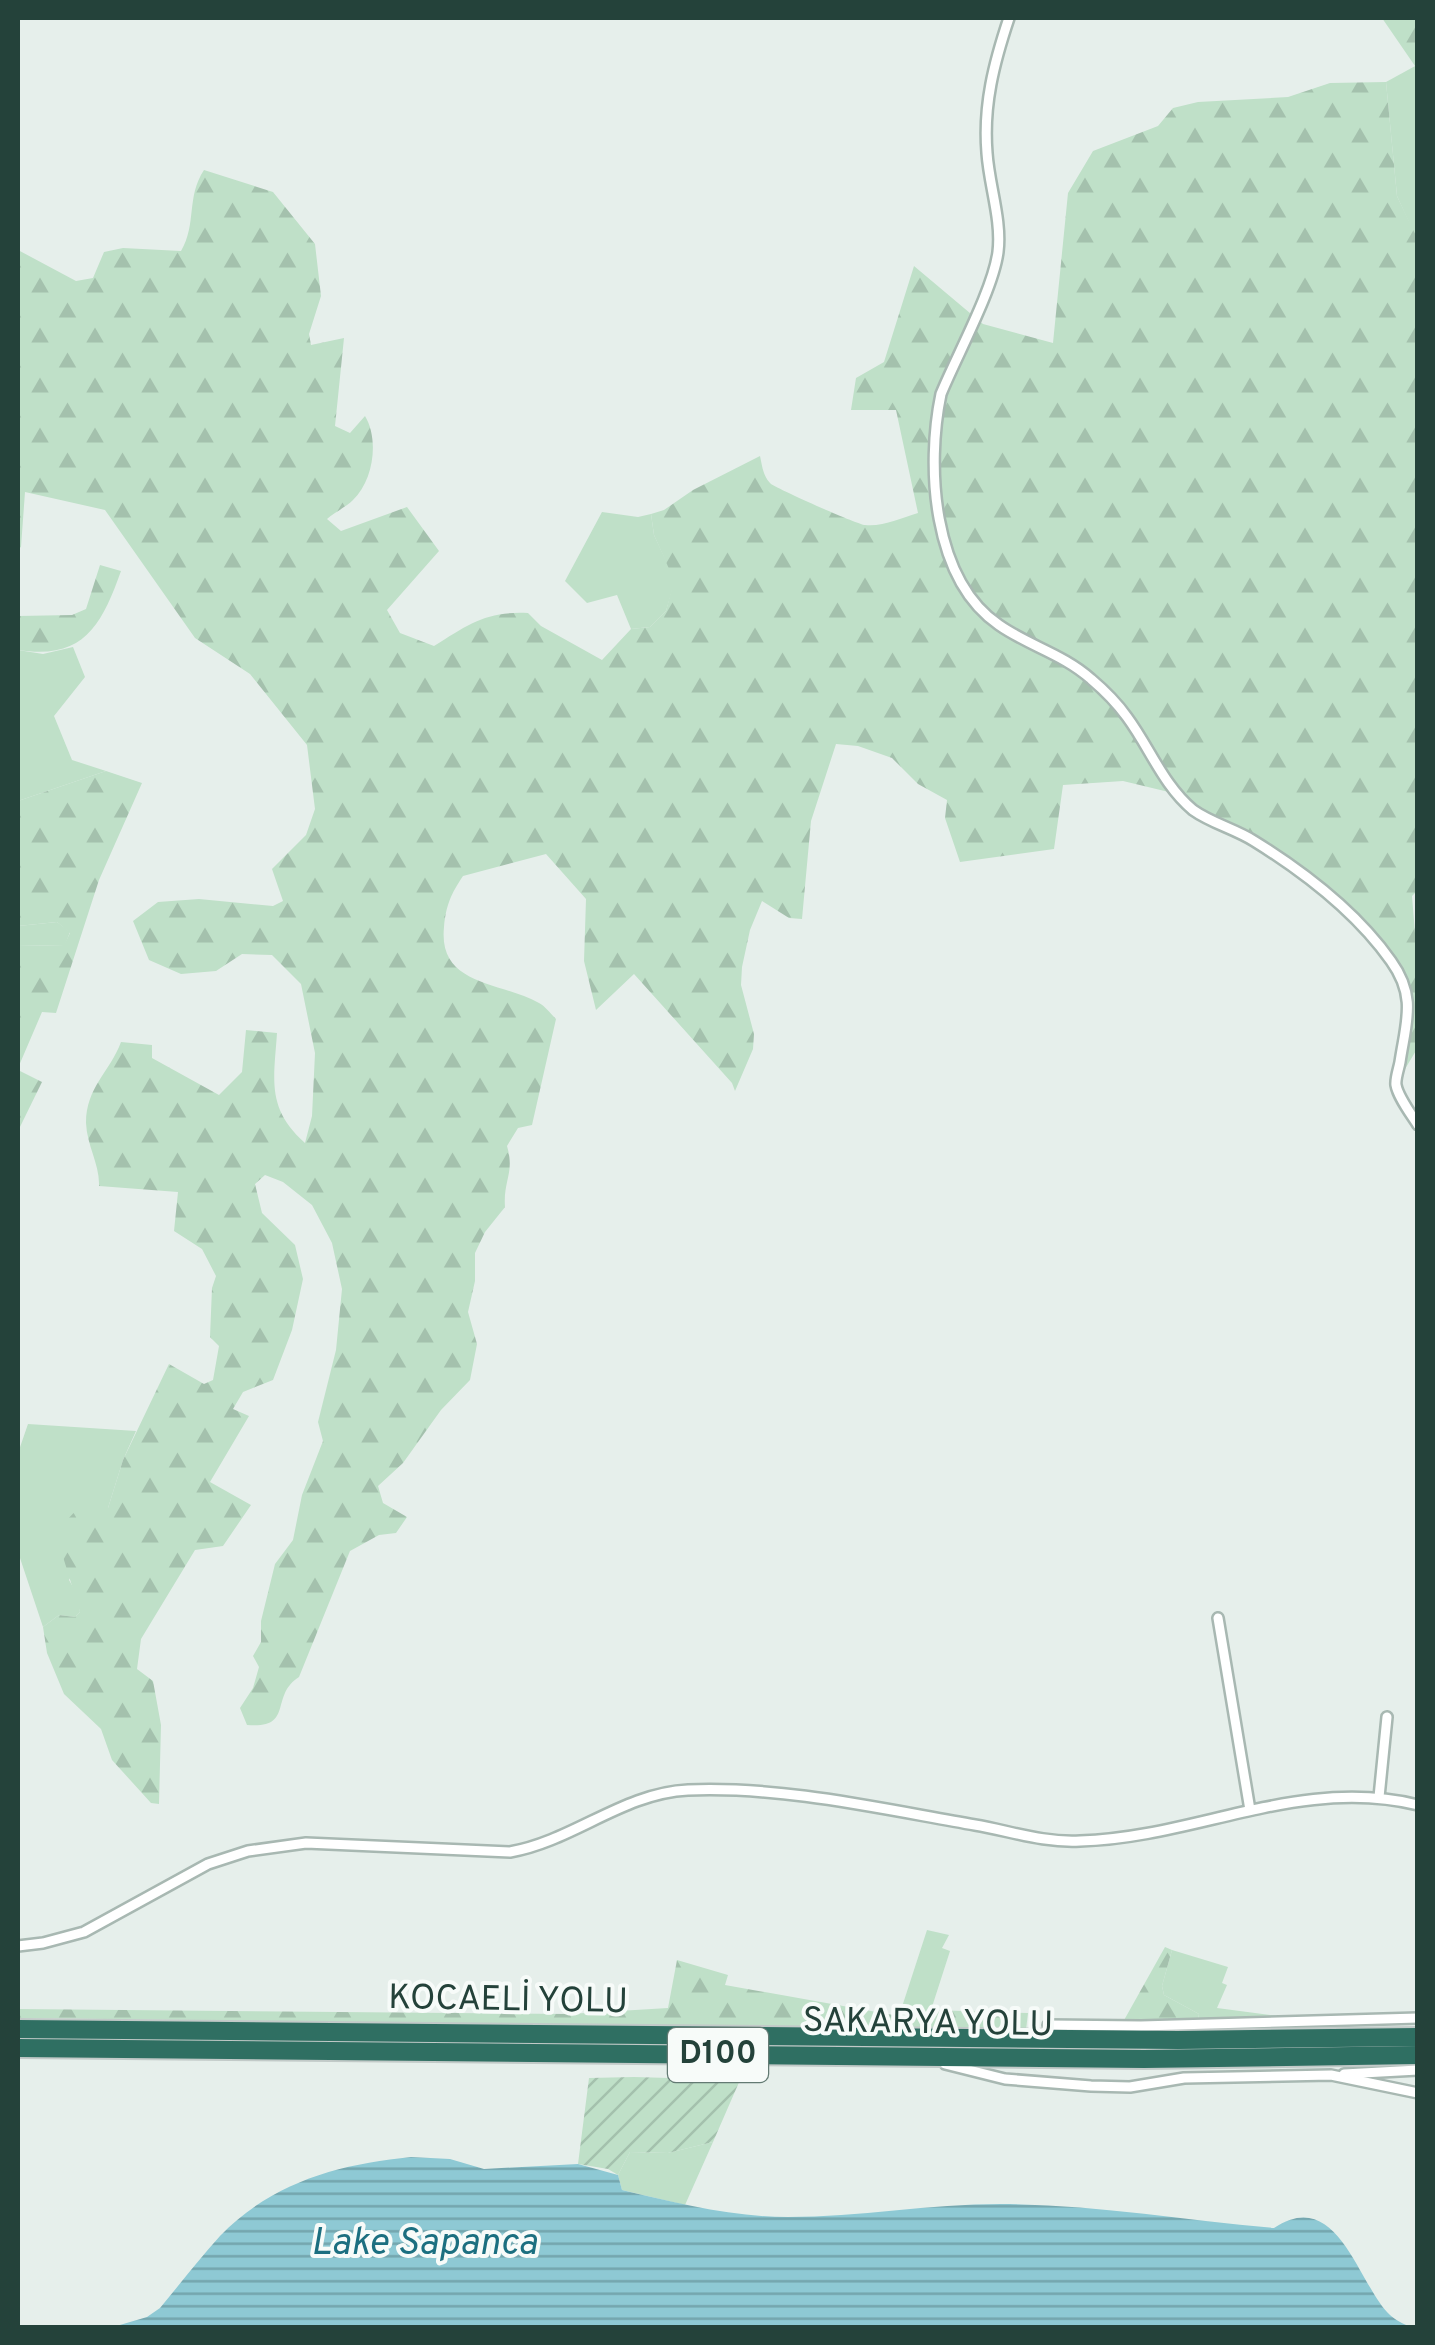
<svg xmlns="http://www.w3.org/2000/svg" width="1435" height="2345" viewBox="0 0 1435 2345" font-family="Overpass,sans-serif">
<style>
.grass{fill:#bfe0c8}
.forest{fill:url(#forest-firs)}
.garden{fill:url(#garden-furrows)}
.water{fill:url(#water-rules)}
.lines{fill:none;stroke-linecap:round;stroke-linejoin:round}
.street-casing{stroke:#a8b8b2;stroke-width:14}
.highway-casing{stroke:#c2cac8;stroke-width:22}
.street{stroke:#fff;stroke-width:9}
.highway{stroke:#2f6f62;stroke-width:18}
.labels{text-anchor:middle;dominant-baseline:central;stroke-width:8;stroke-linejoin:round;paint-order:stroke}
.shield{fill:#f7fbf9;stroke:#637a73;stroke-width:2.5}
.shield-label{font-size:32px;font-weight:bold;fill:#24423a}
.street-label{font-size:35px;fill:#24423a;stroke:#f7fbf9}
.water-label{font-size:38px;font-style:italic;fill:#1c6f80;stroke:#f7fbf9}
</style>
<defs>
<pattern id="forest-firs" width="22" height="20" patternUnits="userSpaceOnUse" patternTransform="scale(2.5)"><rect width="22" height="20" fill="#bfe0c8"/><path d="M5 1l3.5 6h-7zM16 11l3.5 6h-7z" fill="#a4c1ad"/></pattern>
<pattern id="garden-furrows" width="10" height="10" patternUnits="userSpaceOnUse" patternTransform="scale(2.5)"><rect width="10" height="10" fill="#bfe0c8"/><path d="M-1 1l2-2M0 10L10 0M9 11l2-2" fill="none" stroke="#a4c1ad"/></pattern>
<pattern id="water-rules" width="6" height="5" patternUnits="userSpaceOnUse" patternTransform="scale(2.5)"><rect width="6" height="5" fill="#8ec9d4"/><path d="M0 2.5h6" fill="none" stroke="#74a5ad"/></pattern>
</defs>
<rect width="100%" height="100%" fill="#e6efeb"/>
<!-- grass -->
<g class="grass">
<path d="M1417 65V240L1397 196 1386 82Z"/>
<path d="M602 512 638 517 651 514 654 535 675 580 666 611 650 627 631 629 617 595 587 603 565 581Z"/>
<path d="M73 647 85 677 54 716 72 760 106 771 18 801V650L43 654Z"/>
<path d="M57 922 70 932 65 945 18 946V926Z"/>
<path d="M28 1424 136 1431 123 1460 108 1508 69 1580 77 1594 80 1612 75 1617 59 1615 43 1627 18 1552V1453Z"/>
<path d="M927 1930 949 1935 942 1948 950 1951 931 2010 899 2016Z"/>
<path d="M1172 1950 1228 1967 1222 1983 1227 1985 1217 2008 1294 2018 1198 2020 1199 2014 1164 1995 1162 1986Z"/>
<path d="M713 2142 685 2205 622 2190 618 2175 630 2152 668 2153Z"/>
</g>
<!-- forest -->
<g class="forest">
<path d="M1382 18H1417V65L1415 66Z"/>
<path d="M1386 82 1397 196 1418 240V890L1412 896 1418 970 1417 1049 1396 1084 1403 1040 1405 987 1361 925 1296 870 1195 811 1177 794 1123 781 1063 785 1054 849 960 862 945 818 947 800 918 784 892 758 858 746 836 744 811 821 802 919 789 918 762 901 750 930 742 967 741 985 754 1034 753 1049 735 1091 732 1083 634 974 596 1010 584 961 586 899 546 854 463 876C451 894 446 905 444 927 438 986 500 981 539 1003 545 1006 551 1014 556 1019L532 1125 518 1128 507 1146C515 1173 503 1180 505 1207L485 1232 475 1253V1281L468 1312 477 1344 470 1380 441 1410 403 1463 378 1486 383 1503 407 1517 396 1533 379 1535 350 1551 299 1677C269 1696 295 1729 247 1725L240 1708 253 1688 259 1667 253 1656 261 1642V1621L275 1564 293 1540 302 1495 323 1441 318 1422 336 1350 342 1289 332 1243 312 1205 283 1182 265 1175 255 1184 262 1213 295 1245 303 1279 292 1330 273 1380 243 1392 233 1409 249 1416 210 1482 251 1505 223 1546 195 1550 141 1639 137 1669 153 1681 161 1725 159 1804 151 1803 112 1760 101 1729 64 1694 47 1653 43 1627 59 1615 75 1617 80 1612 56 1534C75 1511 78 1501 108 1508L123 1460 169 1364 204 1384 213 1380 219 1346 210 1337 212 1288 216 1276 202 1249 174 1231 178 1192 99 1186C100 1165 87 1146 86 1123 86 1087 110 1072 121 1042L152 1045V1058L219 1095 242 1072 246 1030 277 1033C274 1080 266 1108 305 1143L312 1116 315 1053 301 984 272 955 242 954 216 971 181 974 149 960 133 921 158 902 199 899 273 906 283 901 272 869 306 835 315 809 307 745 250 674 195 638 105 510 25 492 21 547 18 549V250L76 281 93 278 104 252 123 248 181 251C197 224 186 197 204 170L273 192 315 244 321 296 309 334 311 345 344 338 335 426 350 433 365 416C379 439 374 480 353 500 346 507 335 512 327 519L341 531 407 507 439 551 387 610 400 633 434 646C469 624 486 611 528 613L541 626 602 660 631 629 650 627 666 611 674 580 654 535 651 514 664 510 693 490 760 456C762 465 763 477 771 484 776 488 858 525 865 525 882 527 902 518 918 513L896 410H851L856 378 884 362 914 266 983 324 1053 343 1068 193 1093 151 1158 126 1173 108 1198 102 1288 97 1330 83Z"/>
<path d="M100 565 121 571C101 627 83 660 18 650V616L72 615 86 609Z"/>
<path d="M106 771 142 783 99 880 56 1013 42 1012 18 1068V946L64 945 70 933 57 922 18 926V801Z"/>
<path d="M18 1070 42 1082 18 1131Z"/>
<path d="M1165 1947 1172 1950 1162 1986 1164 1995 1199 2014 1198 2020 1123 2022Z"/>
<path d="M677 1960 728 1975 725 1985 899 2016 931 2010 1028 2013 1026 2030 18 2018V2009L569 2014 668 2008Z"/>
</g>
<!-- garden -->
<path class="garden" d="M634 2077 740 2080 713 2142 668 2153 630 2152 618 2175 608 2169 578 2164 589 2078Z"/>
<!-- water -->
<path class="water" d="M411 2157 450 2159 484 2169 578 2164 618 2175 622 2190C676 2203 732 2217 788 2217 859 2217 929 2204 1001 2204 1092 2204 1183 2220 1274 2228 1338 2185 1358 2285 1390 2315 1395 2320 1404 2324 1410 2327H113L147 2317 160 2308C180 2284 199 2259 220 2236 272 2182 340 2164 411 2157Z"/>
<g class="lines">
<!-- street casing -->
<g class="street-casing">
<g id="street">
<path d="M1009 18C994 63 983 105 987 153 989 185 1002 220 998 252 993 290 957 355 941 394 926 466 932 579 999 625 1029 646 1063 654 1091 679 1104 690 1117 703 1127 717 1150 748 1163 785 1193 810 1211 823 1235 829 1254 841 1304 872 1357 913 1391 961 1417 997 1406 1022 1400 1062 1399 1068 1395 1079 1396 1085 1398 1097 1411 1114 1418 1125"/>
<path d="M1218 1618 1250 1810"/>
<path d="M1379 1797 1387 1717"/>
<path d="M18 1946 43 1943 84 1932 208 1864 248 1851 306 1843 510 1852C573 1841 623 1793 688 1790 783 1786 882 1809 975 1825 1010 1831 1044 1843 1080 1841 1195 1838 1300 1776 1418 1805"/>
<path d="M1048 2025 1141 2026 1418 2018"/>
<path d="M945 2064 1005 2079 1091 2086 1130 2087 1184 2078 1331 2075 1418 2093"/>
<path d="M1344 2074 1418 2070"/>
</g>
</g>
<!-- highway casing -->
<g class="highway-casing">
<g id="highway">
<path d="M18 2029 1178 2040 1418 2037"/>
<path d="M18 2048 1144 2059 1418 2055"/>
</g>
</g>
<!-- street -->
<use href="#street" class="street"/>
<!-- highway -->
<use href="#highway" class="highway"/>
</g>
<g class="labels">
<!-- shield labels -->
<rect class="shield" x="668" y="2028" width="100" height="54" rx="8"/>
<g class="shield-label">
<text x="718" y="2055">D100</text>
</g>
<!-- street labels -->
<g class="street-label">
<text transform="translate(508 2001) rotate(1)">KOCAELİ YOLU</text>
<text transform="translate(928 2024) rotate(1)">SAKARYA YOLU</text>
</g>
<!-- water labels -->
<g class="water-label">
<text x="424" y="2244">Lake Sapanca</text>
</g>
</g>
<!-- border -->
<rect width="1435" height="2345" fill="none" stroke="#24423a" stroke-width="40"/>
</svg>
